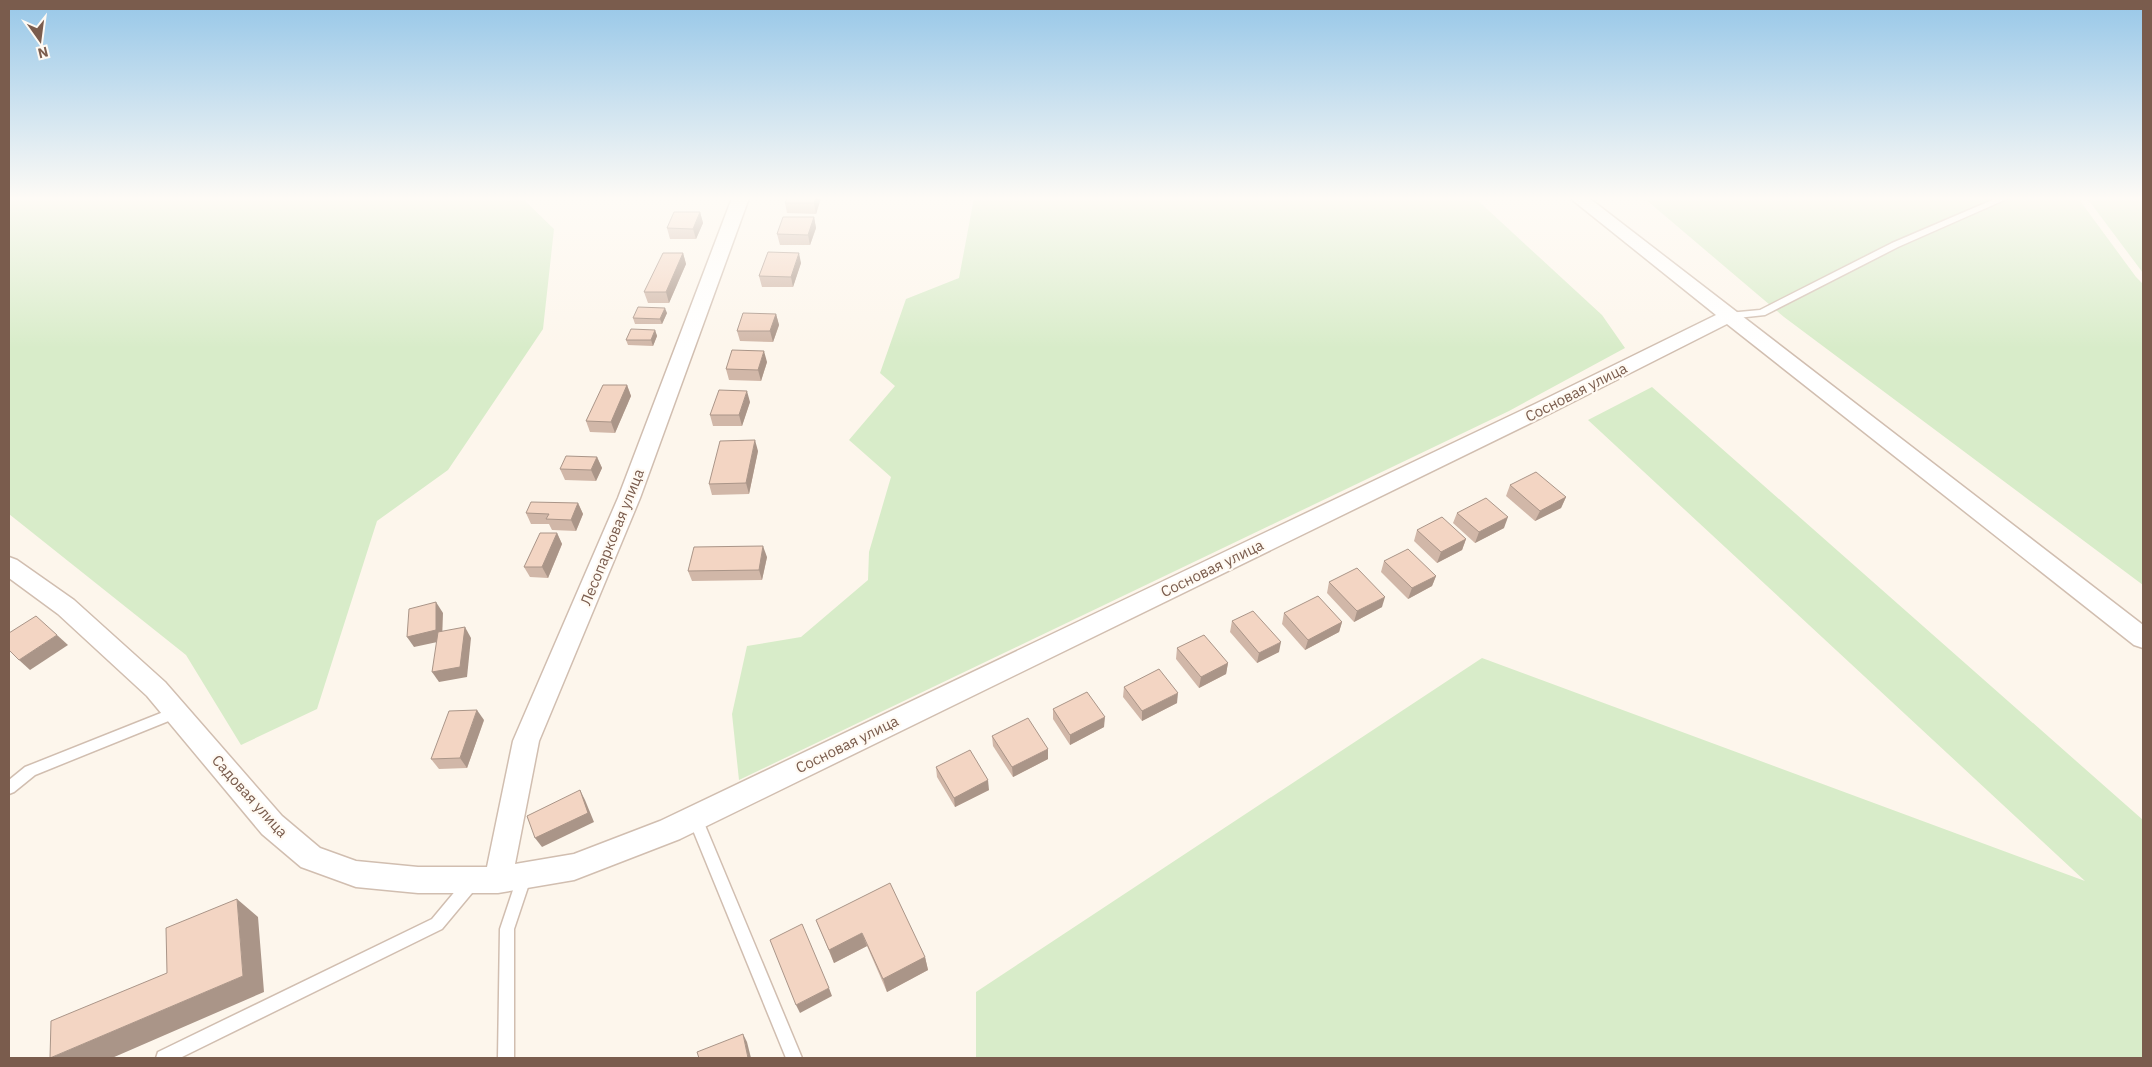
<svg xmlns="http://www.w3.org/2000/svg" width="2152" height="1067" viewBox="0 0 2152 1067" font-family="'IBM Plex Sans',sans-serif">
<style>
.green{fill:#d8ecc9}
.lines{fill:none;stroke-linecap:round;stroke-linejoin:round}
.lane-casing{stroke:#d1beb0;stroke-width:3}
.street-casing{stroke:#d1beb0;stroke-width:3}
.lane{fill:#fff;fill-rule:evenodd}
.street{fill:#fff;fill-rule:evenodd}
.wall{fill:#d1b7a8}
.shaded-wall{fill:#aa9588}
.building{fill:#f3d5c3;stroke:#aa9588}
.labels{text-anchor:middle;dominant-baseline:central;stroke-width:4.5;stroke-linejoin:round;paint-order:stroke}
.street-label{font-size:15px;fill:#7a5c4d;stroke:#fffaf3}
</style>
<rect width="100%" height="100%" fill="#fdf6ec"/>
<!-- green -->
<g class="green">
<path d="M9 198H522L554 229 543 329 448 470 377 521 317 709 241 745 186 655 9 514Z"/>
<path d="M974 198H1475L1602 315 1625 348 1509 411 739 780 732 714 747 646 801 637 868 580 869 552 891 477 849 440 895 386 880 373 906 299 959 278Z"/>
<path d="M1644 198H2078L2136 277 2143 284V585L1784 317Z"/>
<path d="M2087 198H2143V273Z"/>
<path d="M1652 387 2143 820V1058H976V992L1482 658 2085 881 1588 420Z"/>
</g>
<g class="lines">
<!-- lane casing -->
<g class="lane-casing">
<g id="lane">
<path d="M1997 198H2009L1898 247 1765 315 1728 319 1723 316 1728 313 1760 310 1892 243Z"/>
<path d="M176 707 181 708 182 712 181 716 35 775 14 792 9 794V780L25 767Z"/>
<path d="M695 812 700 814 702 818 802 1058H786L688 818 690 814Z"/>
<path d="M525 868 530 870 532 875 514 929V1058H498L500 929 518 875 520 870Z"/>
<path d="M472 875 477 877 479 882 477 887 442 929 180 1058H156L158 1052 432 919 467 877Z"/>
</g>
</g>
<!-- street casing -->
<g class="street-casing">
<path id="street" d="M732 198H749L640 498 539 741 515 864 574 854 660 821 1535 404 1716 315 1570 198H1589L2143 625V648L2134 645 1727 324 1549 414 680 839 574 880 498 893H418L356 887 301 867 262 834 147 696 58 614 9 578V557L17 560 74 600 165 682 282 816 320 848 356 861 418 867H487L513 741 618 498Z"/>
</g>
<!-- lane -->
<use href="#lane" class="lane"/>
<!-- street -->
<use href="#street" class="street"/>
</g>
<!-- wall -->
<g class="wall">
<path d="M821 198 816 214 787 213 785 203Z"/>
<path d="M700 212 703 223 696 239H670L667 228Z"/>
<path d="M814 217 816 228 810 245H780L777 234Z"/>
<path d="M683 253 686 264 669 303H648L644 292Z"/>
<path d="M801 263 793 287H762L759 276Z"/>
<path d="M667 313 662 324H635L633 318Z"/>
<path d="M776 314 779 325 773 342 740 341 737 331Z"/>
<path d="M655 330 657 336 653 346 628 345 626 340Z"/>
<path d="M767 362 761 381 729 380 726 369Z"/>
<path d="M627 385 631 396 615 433 590 432 586 421Z"/>
<path d="M750 402 742 426H713L710 415Z"/>
<path d="M758 451 749 494 712 495 709 484Z"/>
<path d="M597 457 602 468 596 481 565 480 560 469Z"/>
<path d="M1510 485 1566 497 1561 508 1535 521 1506 496Z"/>
<path d="M578 503 583 514 576 531 552 530 549 524H531L526 513Z"/>
<path d="M1457 513 1504 528 1475 543 1453 523Z"/>
<path d="M1417 530 1466 539 1462 550 1437 563 1414 541Z"/>
<path d="M557 533 562 544 548 578 530 577 524 567Z"/>
<path d="M767 557 762 580 692 581 688 571Z"/>
<path d="M1384 561 1436 576 1432 586 1408 599 1381 572Z"/>
<path d="M1329 582 1382 607 1354 622 1327 593Z"/>
<path d="M1284 613 1342 622 1339 632 1305 650 1282 624Z"/>
<path d="M1232 621 1279 652 1257 663 1230 632Z"/>
<path d="M1177 648 1228 663 1226 674 1199 688 1176 659Z"/>
<path d="M1124 687 1177 703 1142 721 1123 697Z"/>
<path d="M1053 709 1104 727 1070 745 1053 719Z"/>
<path d="M484 720 467 768 439 769 431 759Z"/>
<path d="M992 736 1048 749V759L1013 777 993 746Z"/>
<path d="M936 767 989 790 955 807 937 777Z"/>
<path d="M816 920 925 957 928 970 887 992 867 946 834 963Z"/>
</g>
<!-- shaded-wall -->
<g class="shaded-wall">
<path d="M816 198H821L816 214 814 203Z"/>
<path d="M700 212 703 223 696 239 693 229Z"/>
<path d="M814 217 816 228 810 245 808 235Z"/>
<path d="M683 253 686 264 669 303 666 292Z"/>
<path d="M799 253 801 263 793 287 791 277Z"/>
<path d="M665 308 667 313 662 324 660 319Z"/>
<path d="M776 314 779 325 773 342 770 331Z"/>
<path d="M655 330 657 336 653 346 651 340Z"/>
<path d="M764 351 767 362 761 381 758 370Z"/>
<path d="M627 385 631 396 615 433 611 422Z"/>
<path d="M747 391 750 402 742 426 739 415Z"/>
<path d="M755 440 758 451 749 494 746 483Z"/>
<path d="M597 457 602 468 596 481 591 470Z"/>
<path d="M1566 497 1561 508 1535 521 1540 511Z"/>
<path d="M578 503 583 514 576 531 571 520Z"/>
<path d="M1508 517 1504 528 1475 543 1479 532Z"/>
<path d="M557 533 562 544 548 578 542 567Z"/>
<path d="M1466 539 1462 550 1437 563 1441 552Z"/>
<path d="M763 546 767 557 762 580 759 570Z"/>
<path d="M1436 576 1432 586 1408 599 1412 588Z"/>
<path d="M1385 597 1382 607 1354 622 1357 611Z"/>
<path d="M436 602 443 613 442 641 414 647 407 637Z"/>
<path d="M1342 622 1339 632 1305 650 1308 640Z"/>
<path d="M465 627 471 638 467 677 439 682 432 672Z"/>
<path d="M57 635 68 645 30 670 19 660Z"/>
<path d="M1281 642 1279 652 1257 663 1259 653Z"/>
<path d="M1228 663 1226 674 1199 688 1201 677Z"/>
<path d="M1178 693 1177 703 1142 721V711Z"/>
<path d="M477 710 484 720 467 768 460 758Z"/>
<path d="M1105 717 1104 727 1070 745V735Z"/>
<path d="M1048 749V759L1013 777 1012 767Z"/>
<path d="M988 780 989 790 955 807 954 798Z"/>
<path d="M580 790 585 800 594 822 542 847 535 838Z"/>
<path d="M237 899 258 917 264 992 112 1058H50L243 976Z"/>
<path d="M862 933 867 946 834 963 829 950Z"/>
<path d="M925 957 928 970 887 992 883 979Z"/>
<path d="M829 988 832 996 800 1013 796 1005Z"/>
<path d="M743 1034 747 1042 751 1058H748Z"/>
</g>
<!-- building -->
<g class="building">
<path d="M787 198H816L814 203H785Z"/>
<path d="M674 212H700L693 229 667 228Z"/>
<path d="M783 217H814L808 235 777 234Z"/>
<path d="M768 252 799 253 791 277 759 276Z"/>
<path d="M663 253H683L666 292H644Z"/>
<path d="M638 307 665 308 660 319 633 318Z"/>
<path d="M743 313 776 314 770 331H737Z"/>
<path d="M631 329 655 330 651 340H626Z"/>
<path d="M732 350 764 351 758 370 726 369Z"/>
<path d="M603 385H627L611 422 586 421Z"/>
<path d="M719 390 747 391 739 415H710Z"/>
<path d="M755 440 746 483 709 484 720 441Z"/>
<path d="M566 456 597 457 591 470 560 469Z"/>
<path d="M1536 472 1566 497 1540 511 1510 485Z"/>
<path d="M1486 498 1508 517 1479 532 1457 513Z"/>
<path d="M531 502 578 503 571 520 546 519 549 514 526 513Z"/>
<path d="M1442 517 1466 539 1441 552 1417 530Z"/>
<path d="M540 533H557L542 567H524Z"/>
<path d="M763 546 759 570 688 571 694 547Z"/>
<path d="M1408 549 1436 576 1412 588 1384 561Z"/>
<path d="M1357 568 1385 597 1357 611 1329 582Z"/>
<path d="M1318 596 1342 622 1308 640 1284 613Z"/>
<path d="M436 602V630L407 637 409 609Z"/>
<path d="M1253 611 1281 642 1259 653 1232 621Z"/>
<path d="M36 616 57 635 19 660 9 650V633Z"/>
<path d="M465 627 460 667 432 672 438 632Z"/>
<path d="M1204 635 1228 663 1201 677 1177 648Z"/>
<path d="M1159 669 1178 693 1142 711 1124 687Z"/>
<path d="M1087 692 1105 717 1070 735 1053 709Z"/>
<path d="M477 710 460 758 431 759 449 711Z"/>
<path d="M1028 718 1048 749 1012 767 992 736Z"/>
<path d="M970 750 988 780 954 798 936 767Z"/>
<path d="M580 790 588 813 535 838 527 816Z"/>
<path d="M890 883 925 957 883 979 862 933 829 950 816 920Z"/>
<path d="M237 899 243 976 50 1058 51 1021 167 973 166 928Z"/>
<path d="M802 924 829 988 796 1005 770 940Z"/>
<path d="M743 1034 748 1058H699L697 1052Z"/>
</g>
<!-- sky -->
<linearGradient id="sky" x2="0" y2="1"><stop stop-color="#97c7e8"/><stop offset="0.57" stop-color="#fefbf6"/><stop offset="1" stop-color="#fefbf6" stop-opacity="0"/></linearGradient>
<rect width="2152" height="348" fill="url(#sky)"/>
<g class="labels">
<!-- street labels -->
<g class="street-label">
<text transform="translate(1576 392) rotate(-27)">Сосновая улица</text>
<text transform="translate(612 537) rotate(-68)">Лесопарковая улица</text>
<text transform="translate(1212 568) rotate(-26)">Сосновая улица</text>
<text transform="translate(847 744) rotate(-26)">Сосновая улица</text>
<text transform="translate(250 796) rotate(48)">Садовая улица</text>
</g>
</g>
<!-- border -->
<rect width="2152" height="1067" fill="none" stroke="#7a5c4d" stroke-width="20"/>
<!-- north arrow -->
<g transform="translate(40 40) rotate(166)" stroke="#fffaf3" stroke-width="4" paint-order="stroke">
<path d="M0-4L9 19L0 12L-9 19Z" fill="#7a5c4d"/>
<text y="-8" font-size="14" font-weight="bold" text-anchor="middle" fill="#7a5c4d">N</text>
</g>
</svg>
